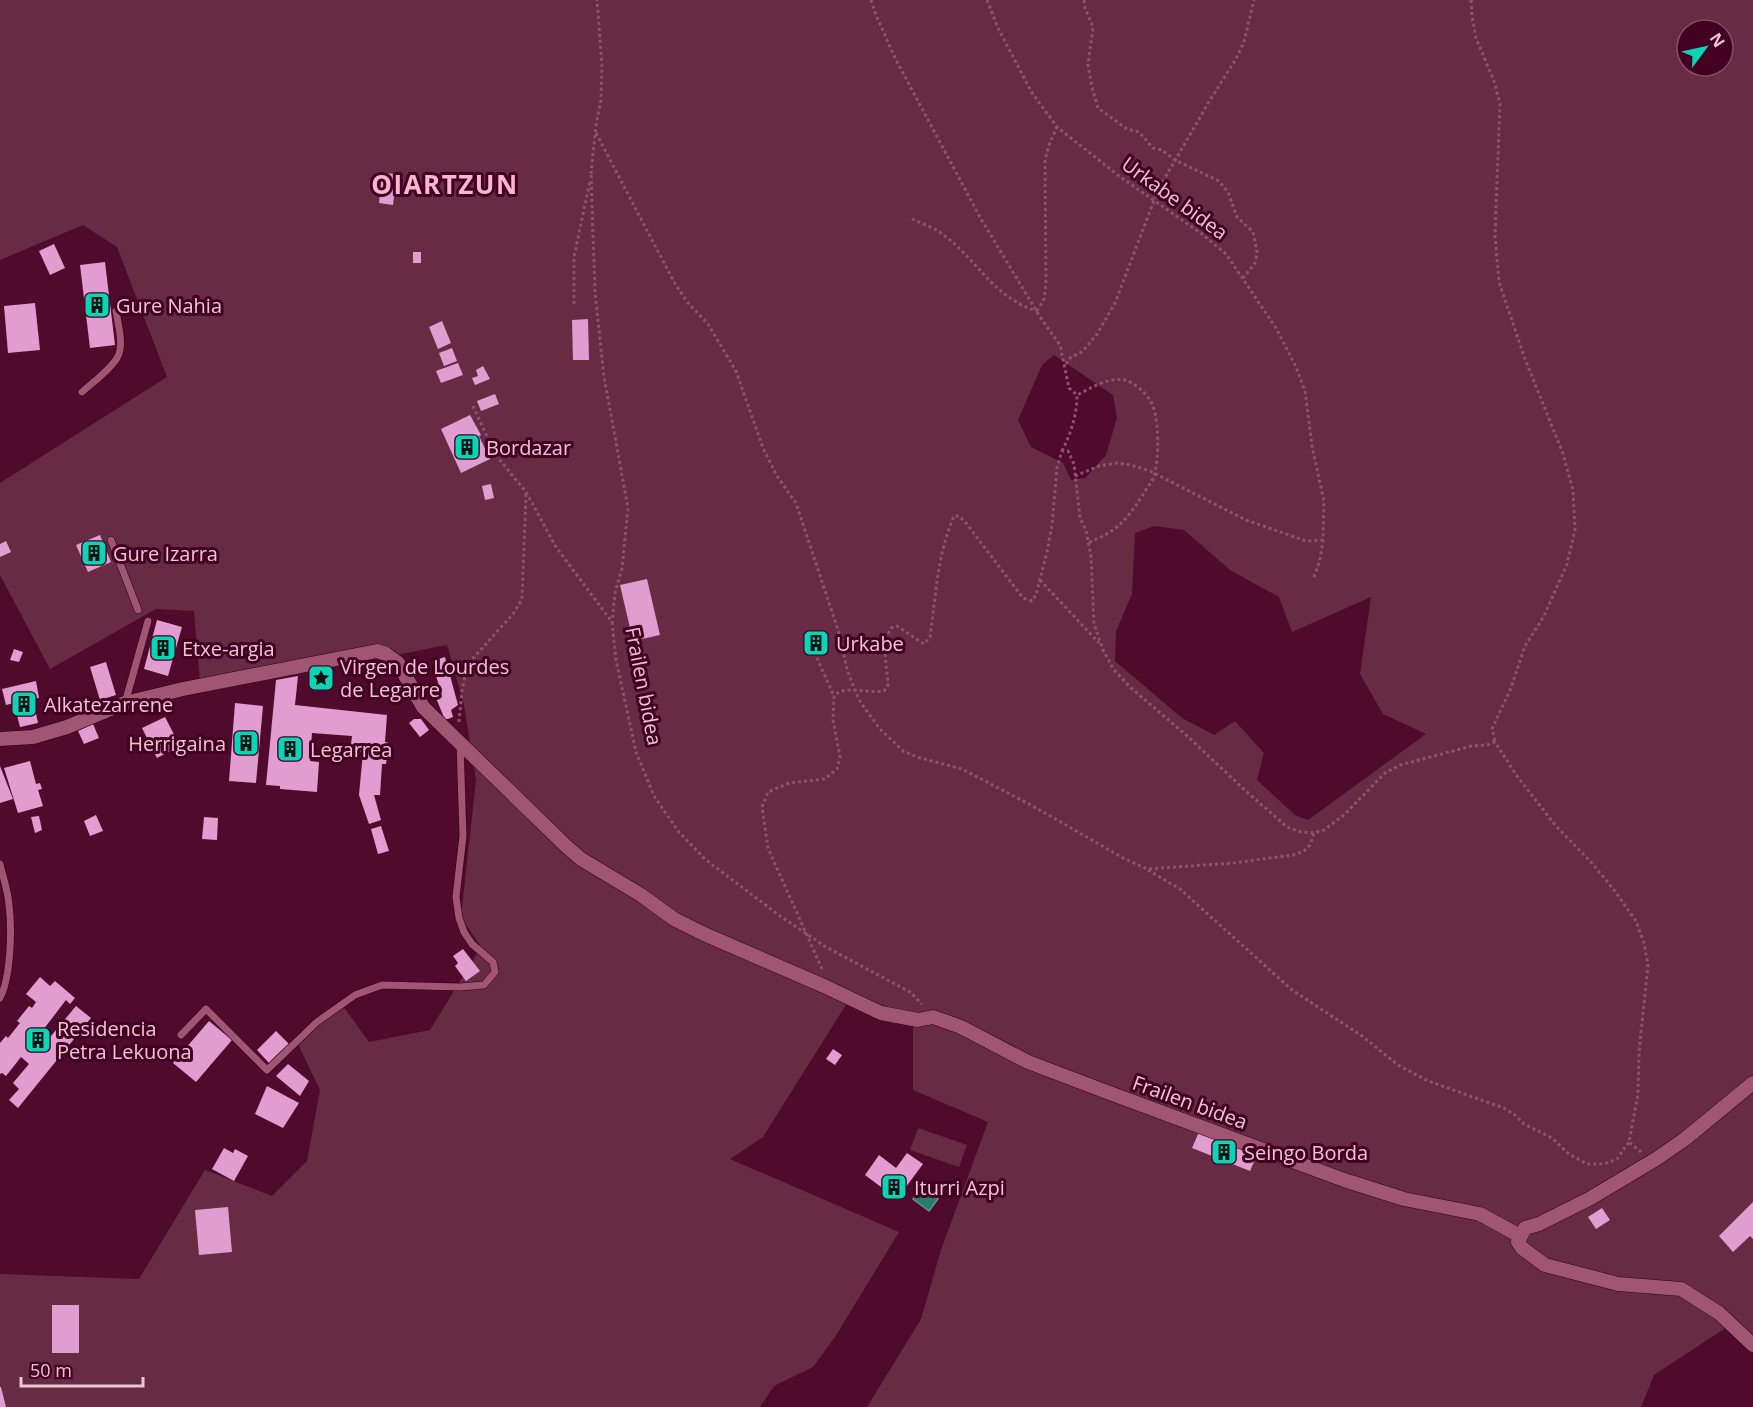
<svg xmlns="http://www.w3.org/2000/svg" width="1753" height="1407" viewBox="0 0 1753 1407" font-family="'Open Sans',sans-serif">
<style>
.green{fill:#672c44;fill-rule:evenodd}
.water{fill:#277e6d;stroke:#63938b;stroke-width:1.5}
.building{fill:#e19dcf}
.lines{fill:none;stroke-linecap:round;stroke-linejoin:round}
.service-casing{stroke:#2d0014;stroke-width:8}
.minor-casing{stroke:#2d0014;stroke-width:15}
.path{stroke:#8d536d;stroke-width:3;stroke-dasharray:3 3;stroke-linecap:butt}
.service{stroke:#a05572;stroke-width:7}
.minor{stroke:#a05572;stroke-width:14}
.labels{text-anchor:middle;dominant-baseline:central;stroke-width:6;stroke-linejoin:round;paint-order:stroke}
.street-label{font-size:20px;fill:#eec4d2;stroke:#430022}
.poi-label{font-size:20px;fill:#eec4d2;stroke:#430022;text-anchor:start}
.district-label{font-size:26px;font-weight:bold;letter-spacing:1.5px;fill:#f9b6cd;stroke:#430022}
</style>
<rect width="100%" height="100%" fill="#4f0a2c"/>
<!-- green -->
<g class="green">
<path d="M0 0H1753V1352L1727 1327 1654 1375 1641 1407H867L921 1319 941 1250 988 1122 913 1090V1015L852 995 763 1137 730 1159 899 1232 835 1337 813 1367 774 1386 760 1407H0V1274L139 1279 205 1170 272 1196 307 1161 320 1090 298 1044 340 1002 369 1042 430 1030 481 947 461 917 476 780 464 705 447 645 201 693 194 611 156 609 50 669 0 575V483L167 377 117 247 83 225 0 260ZM1687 30H1723V66H1687ZM1054 355 1113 395 1117 418 1106 455 1085 478 1071 480 1063 463 1031 447 1018 420 1042 365ZM1154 526 1184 530 1230 570 1279 597 1292 632 1371 597 1360 674 1383 714 1426 734 1308 820 1295 815 1257 780 1264 753 1235 721 1214 735 1182 718 1115 661 1116 631 1132 594 1135 533Z"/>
<path d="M918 1128 967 1145 959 1167 910 1150Z"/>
</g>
<!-- water -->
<path class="water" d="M921 1187 938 1199 929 1211 913 1199Z"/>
<!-- building -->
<g class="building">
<path d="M382 173 397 174 393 205 379 203Z"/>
<path d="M54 244 65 268 50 275 39 251Z"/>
<rect x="413" y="252" width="8" height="11"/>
<path d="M105 262 115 345 90 348 80 265Z"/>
<path d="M35 303 40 350 8 353 4 306Z"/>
<path d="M588 319 589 360H573L572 320Z"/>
<path d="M442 321 451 343 438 349 429 327Z"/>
<path d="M452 348 457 361 444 366 439 353Z"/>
<path d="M458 363 463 375 441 383 436 371Z"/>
<path d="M483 366 490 379 475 385 472 378 478 376 476 370Z"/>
<path d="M495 394 499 404 481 411 477 401Z"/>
<path d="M470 415 481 435 479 436 490 459 461 473 441 429Z"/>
<path d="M491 484 494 498 485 500 482 486Z"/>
<path d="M100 535 111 562 88 572 76 545Z"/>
<path d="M6 541 11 552 0 557V544Z"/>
<path d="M647 579 660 635 633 641 620 585Z"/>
<path d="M157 620 182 627 168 676 144 669Z"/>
<path d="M821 634 826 648 811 652 807 639Z"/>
<path d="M14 649 23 652 19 662 10 660Z"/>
<path d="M445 657 458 705 451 710 453 717 445 720 436 698 442 697 432 661Z"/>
<path d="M106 662 116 695 100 700 90 667Z"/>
<path d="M298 676 295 705 387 715 385 742 389 743 386 764H382L380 795H374L381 820 369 824 359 795 363 752H350L352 736 312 733 310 761 319 762 317 792 280 789V786L266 785 276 680Z"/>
<path d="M36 681 39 698 33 699 38 723 20 727 14 703 6 705 2 689Z"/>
<path d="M235 703 263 706 256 783 229 781Z"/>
<path d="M165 717 180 746 157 758 142 728Z"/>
<path d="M414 719H421L429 730 420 737 409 723Z"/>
<path d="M93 724 99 738 84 744 78 731Z"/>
<path d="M30 761 36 784 40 783 42 789 38 790 43 806 18 813 4 768Z"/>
<path d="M0 766 13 799 0 803Z"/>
<path d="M96 815 103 831 90 836 84 821Z"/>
<path d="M39 816 42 830 35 833 31 817Z"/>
<path d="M204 817 218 818 217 840 202 839Z"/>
<path d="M381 826 389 851 378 854 371 829Z"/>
<path d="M463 949 480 971 466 981 455 966 458 963 453 956Z"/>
<path d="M40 977 50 986 55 981 75 998 70 1004 66 1000 43 1030 51 1036 76 1006 91 1018 18 1108 9 1100 19 1089 13 1083 29 1064 21 1057 6 1076 2 1073 0 1074V1043L6 1036 8 1038 20 1023 17 1021 29 1006 32 1008 36 1002 26 994Z"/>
<path d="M209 1021 232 1040 196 1082 173 1063Z"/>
<path d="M276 1031 289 1044 269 1063 257 1050Z"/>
<path d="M833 1049 842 1055 835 1065 826 1059Z"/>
<path d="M288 1064 309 1081 300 1096 276 1076Z"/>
<path d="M267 1086 299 1103 283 1128 255 1114Z"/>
<path d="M1199 1132 1257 1155 1250 1171 1192 1148Z"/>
<path d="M224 1148 233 1153 235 1149 248 1156 234 1181 212 1169Z"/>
<path d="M907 1153 923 1164 897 1199 865 1175 879 1155 896 1168Z"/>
<path d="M1753 1202V1239L1750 1236 1733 1252 1719 1236Z"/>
<path d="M228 1207 232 1252 199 1255 195 1210Z"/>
<path d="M1602 1208 1610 1220 1596 1229 1588 1217Z"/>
<rect x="52" y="1305" width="27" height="48"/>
<path d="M0 1387H1L6 1407H0Z"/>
</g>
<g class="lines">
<!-- service casing -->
<g class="service-casing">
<g id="service">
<path d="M82 392C92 383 115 366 119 354 123 341 118 324 116 311"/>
<path d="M111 540 138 610"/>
<path d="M125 703 148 621"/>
<path d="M0 864C3 877 8 891 9 905 12 929 11 977 0 998"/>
<path d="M181 1035 206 1009 267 1070 317 1022 355 995 382 985 460 987 484 985 495 972 493 962 472 944 464 932 459 918 456 897 463 836 460 744"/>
</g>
</g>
<!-- minor casing -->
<g class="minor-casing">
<g id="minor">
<path d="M0 739 33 737 67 727 125 703 183 689 377 651 386 654 398 663 423 707 566 846 581 859 641 895 674 919 704 934 824 986 881 1013 918 1020 933 1017 961 1027 1028 1062 1107 1092 1344 1180 1404 1199 1480 1214 1520 1236"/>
<path d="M1753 1083 1685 1139 1656 1159 1589 1199 1539 1224 1525 1228 1518 1242 1522 1248 1545 1265 1618 1284 1681 1289 1719 1313 1753 1345"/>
</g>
</g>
<!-- path -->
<g class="path">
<path d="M871 0 876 15 895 58 981 219 1040 317 1060 345 1069 388 1077 395"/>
<path d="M987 0 998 28 1032 93 1057 127 1119 176 1202 234 1226 254 1276 328 1296 367 1305 391 1312 446 1324 501 1323 540 1320 560 1313 580"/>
<path d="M1084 0 1085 8 1093 27 1088 65 1092 87 1098 108 1127 129 1139 132 1153 148 1162 150 1175 160 1219 181 1228 192 1237 217 1253 232 1257 252 1255 263 1243 278"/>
<path d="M1471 0 1472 16 1476 38 1494 81 1500 104 1495 235 1499 282 1525 359 1562 451 1573 490 1575 530 1567 564 1544 616 1525 646 1511 688 1492 729 1495 742"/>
<path d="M596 133 674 282 688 303 708 324 736 371 763 448 777 476 796 503 838 630 847 669 855 691 861 703 880 729 903 751 917 757 962 769 1031 805 1123 858 1147 869 1233 863 1293 855 1304 851 1310 845 1314 833"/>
<path d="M591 174 596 125 601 100 602 65 597 0"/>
<path d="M591 175 595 292 604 377 628 508 622 568 615 593 612 622"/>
<path d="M912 219C920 223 930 226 938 231 975 255 992 298 1037 311"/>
<path d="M574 304V257L590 181"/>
<path d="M1037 311 1044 299 1046 283 1045 160 1050 142 1057 127"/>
<path d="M1066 364 1070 358 1083 351 1097 334 1115 303 1158 190 1210 100 1236 59 1244 42 1254 0"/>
<path d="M473 406 495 454 526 492 556 547 612 622 616 660 636 752 654 796 678 831 706 860 780 916 826 947 910 992 922 1004"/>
<path d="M1062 451C1071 433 1077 415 1077 395 1091 388 1108 377 1125 380 1133 382 1145 392 1150 400 1160 415 1159 459 1154 476 1152 483 1145 490 1142 496 1125 522 1118 530 1088 543"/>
<path d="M1075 476 1099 466 1117 463 1131 465 1150 471 1246 520 1306 541 1323 540"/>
<path d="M1040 580 1099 643"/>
<path d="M812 647 834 696"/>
<path d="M459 722 462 691 467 665 513 614 522 599 526 494"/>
<path d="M1148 870 1180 889 1292 990 1362 1036 1398 1065 1428 1081 1504 1108 1515 1115 1524 1124 1552 1138 1569 1154 1587 1164H1604L1617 1159 1629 1142"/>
<path d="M822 969 768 848 762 807 768 792 789 783 825 779 837 769 840 757 833 720 834 696C845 684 867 694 884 691L888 685 884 642 891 628 897 626 924 644 930 637C936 596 937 555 954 516H959L966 523 1023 598 1032 601 1036 595 1047 552 1052 525 1057 468 1062 451H1068L1074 464 1080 518 1086 530 1091 556 1094 624 1103 650 1114 670 1130 687 1186 735 1247 792 1287 827 1301 832 1314 833 1324 830 1344 815 1385 773 1400 765 1472 746 1487 745 1495 742 1517 776 1555 825 1590 861 1614 890 1636 921 1644 943 1648 965 1639 1052 1638 1094 1629 1142 1641 1152"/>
</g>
<!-- service -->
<use href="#service" class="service"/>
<!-- minor -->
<use href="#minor" class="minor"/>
</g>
<!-- icons -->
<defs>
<g id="building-square" transform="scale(1.35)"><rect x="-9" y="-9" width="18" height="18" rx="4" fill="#0ad5b5" stroke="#430022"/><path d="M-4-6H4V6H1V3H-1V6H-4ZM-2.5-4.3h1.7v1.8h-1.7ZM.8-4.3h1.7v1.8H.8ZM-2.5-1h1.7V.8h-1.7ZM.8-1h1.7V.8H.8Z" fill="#111"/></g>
<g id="sight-square" transform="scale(1.35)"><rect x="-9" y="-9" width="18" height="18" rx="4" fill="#0ad5b5" stroke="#430022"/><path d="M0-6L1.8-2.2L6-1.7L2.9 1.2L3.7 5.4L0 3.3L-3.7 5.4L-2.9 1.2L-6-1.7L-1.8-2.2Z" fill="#111"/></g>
</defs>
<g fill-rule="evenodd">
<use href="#building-square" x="97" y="305"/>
<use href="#building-square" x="467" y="447"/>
<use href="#building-square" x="94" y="553"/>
<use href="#building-square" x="816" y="643"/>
<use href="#building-square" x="163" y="648"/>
<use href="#sight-square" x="321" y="678"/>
<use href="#building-square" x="24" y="704"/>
<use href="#building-square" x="246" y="743"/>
<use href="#building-square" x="290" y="749"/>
<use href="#building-square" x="38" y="1040"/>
<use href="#building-square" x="1224" y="1152"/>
<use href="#building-square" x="894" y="1187"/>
</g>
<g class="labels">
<!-- street labels -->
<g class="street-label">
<text transform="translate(1175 198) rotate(36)">Urkabe bidea</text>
<text transform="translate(644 686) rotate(79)">Frailen bidea</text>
<text transform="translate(1190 1102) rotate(20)">Frailen bidea</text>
</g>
<!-- poi labels -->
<g class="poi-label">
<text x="116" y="305">Gure Nahia</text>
<text x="486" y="447">Bordazar</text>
<text x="113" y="553">Gure Izarra</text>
<text x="836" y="643">Urkabe</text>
<text x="182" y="648">Etxe-argia</text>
<text x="340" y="666">Virgen de Lourdes<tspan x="340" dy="23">de Legarre</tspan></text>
<text x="44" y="704">Alkatezarrene</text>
<text x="226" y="743" text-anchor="end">Herrigaina</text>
<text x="310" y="749">Legarrea</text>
<text x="57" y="1028">Residencia<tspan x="57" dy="23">Petra Lekuona</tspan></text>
<text x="1244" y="1152">Seingo Borda</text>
<text x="914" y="1187">Iturri Azpi</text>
</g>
<!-- district labels -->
<g class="district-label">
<text x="445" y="184">OIARTZUN</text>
</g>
</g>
<!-- north arrow -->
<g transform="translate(1705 48) rotate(57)"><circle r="28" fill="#430022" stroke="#874e68" stroke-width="1.5"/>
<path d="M0-4.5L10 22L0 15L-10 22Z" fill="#0ad5b5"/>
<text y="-9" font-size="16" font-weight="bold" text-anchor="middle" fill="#eec4d2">N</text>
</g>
<!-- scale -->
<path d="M21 1377v9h122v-9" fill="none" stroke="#eec4d2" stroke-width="3"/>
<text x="30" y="1377" font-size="18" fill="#eec4d2" stroke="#430022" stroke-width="4.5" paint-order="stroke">50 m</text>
</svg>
